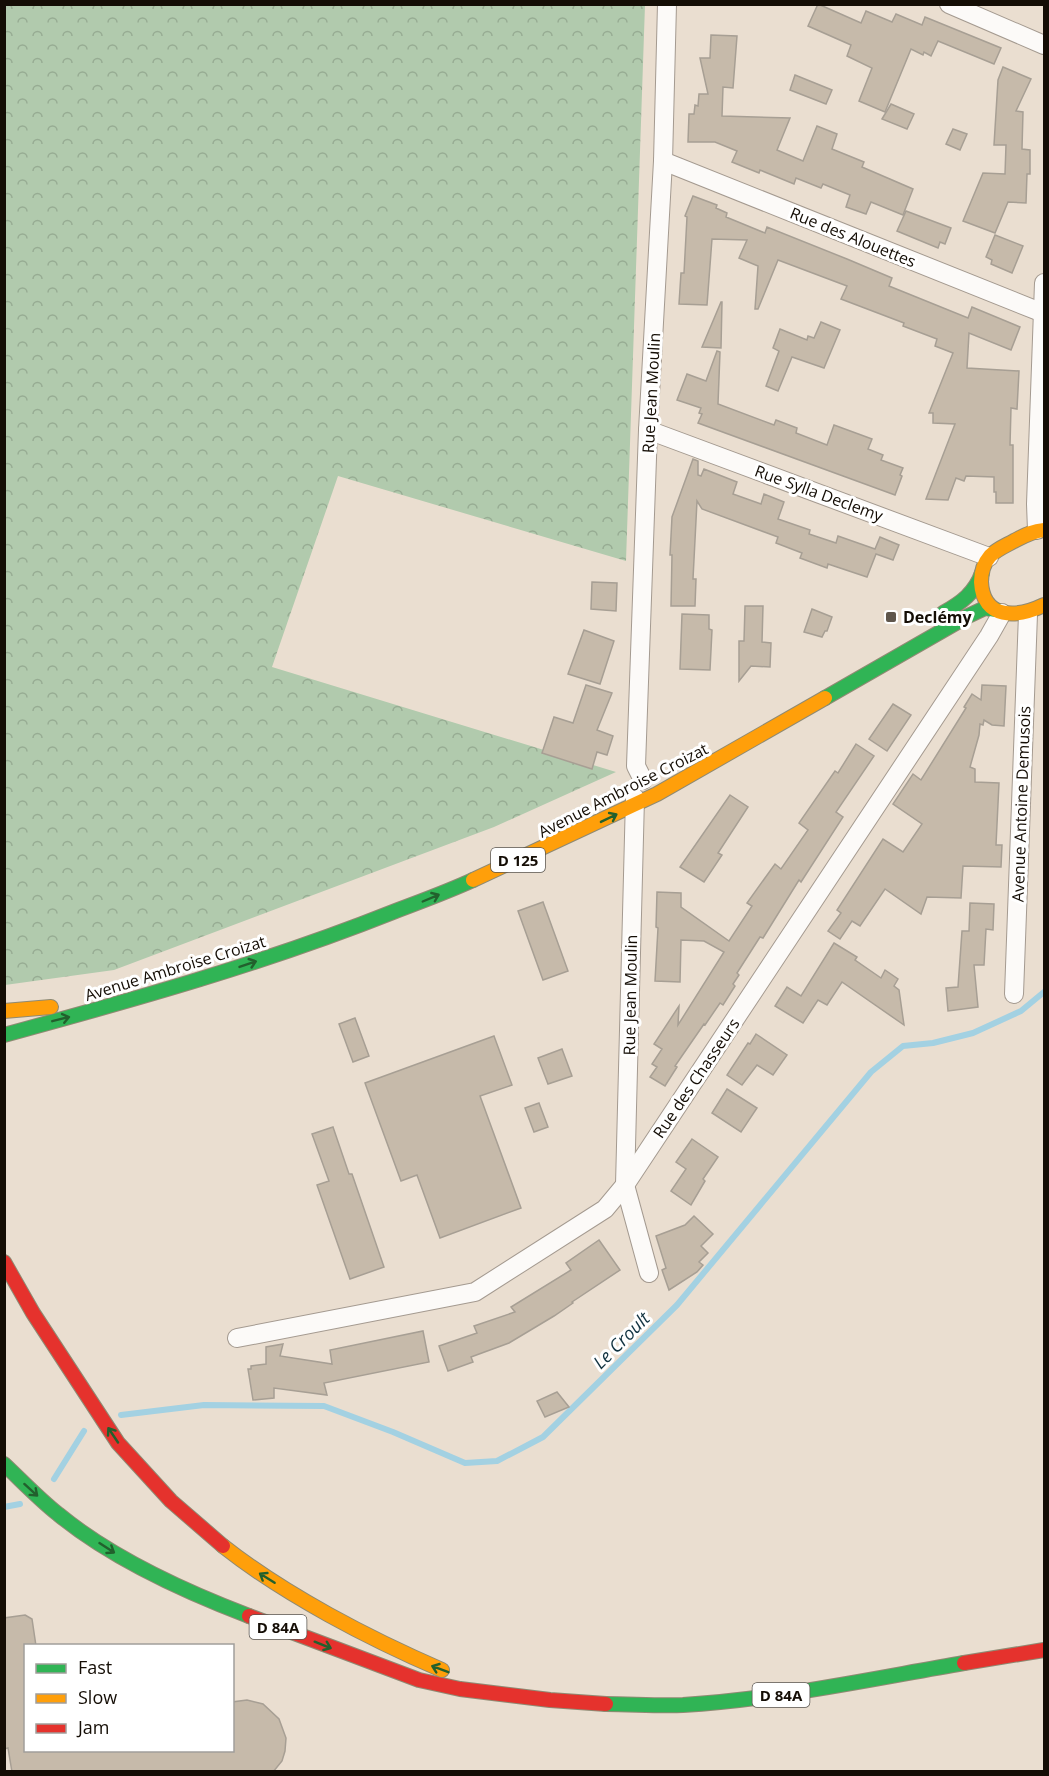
<svg xmlns="http://www.w3.org/2000/svg" width="1049" height="1776" viewBox="0 0 1049 1776" font-family="'Open Sans',sans-serif">
<style>
.forest{fill:url(#forest-crowns)}
.lines{fill:none;stroke-linecap:round;stroke-linejoin:round}
.stream{stroke:#a3d1e2;stroke-width:6}
.building{fill:#c6baaa;stroke:#a79f94;stroke-width:1.5}
.street-casing{stroke:#a49a90;stroke-width:20}
.fast-casing{stroke:#8f8a73;stroke-width:16}
.slow-casing{stroke:#8f8a73;stroke-width:16}
.jam-casing{stroke:#8f8a73;stroke-width:16}
.street{stroke:#fcfaf8;stroke-width:18}
.fast{stroke:#30b455;stroke-width:14}
.slow{stroke:#ff9f0a;stroke-width:14}
.jam{stroke:#e5322d;stroke-width:14}
.oneway{stroke:#22602d}
.poi-dot{fill:#5f564c;stroke:#fff;stroke-width:2}
.labels{text-anchor:middle;dominant-baseline:central;stroke-width:6;stroke-linejoin:round;paint-order:stroke}
.shield{fill:#fff;stroke:#5a5650;stroke-width:1.5}
.shield-label{font-size:15px;font-weight:bold;fill:#140d05}
.street-label{font-size:16px;fill:#140d05;stroke:#fff}
.poi-label{font-size:16px;font-weight:bold;fill:#140d05;stroke:#fff;text-anchor:start}
.water-label{font-size:18px;font-style:italic;fill:#123341;stroke:#fff}
</style>
<defs>
<pattern id="forest-crowns" width="20" height="18" patternUnits="userSpaceOnUse" patternTransform="scale(1.5)"><rect width="20" height="18" fill="#b1caad"/><path d="M2 6a3 3 0 1 1 6 0M12 15a3 3 0 1 1 6 0" fill="none" stroke="#97ac93"/></pattern>
</defs>
<rect width="100%" height="100%" fill="#eaded0"/>
<!-- forest -->
<path class="forest" d="M4 5H645L626 561 338 476 272 667 616 772 494 827 114 970 5 985Z"/>
<g class="lines">
<!-- stream -->
<g class="stream">
<path d="M121 1415 204 1405 324 1406 393 1432 465 1463 497 1461 543 1437 677 1305 871 1072 903 1046 933 1043 973 1033 1021 1011 1044 992"/>
<path d="M54 1479 84 1431"/>
<path d="M4 1507 20 1504"/>
</g>
</g>
<!-- building -->
<g class="building">
<path d="M818 4 861 23 866 11 892 22 896 14 922 25 925 17 1001 48 994 64 938 41 931 56 924 52 923 55 911 49 885 112 859 101 872 68 847 56 851 45 808 26Z"/>
<path d="M711 35 737 36 733 88 723 87 722 116 790 118 777 150 803 161 817 126 837 134 832 149 864 162 862 167 913 189 903 215 871 202 866 214 846 207 850 195 823 184 821 188 796 178 794 184 760 170 759 173 732 162 737 151 715 142H688L689 114H694L695 105 698 106 699 94H708L700 58H710Z"/>
<path d="M1003 67 1031 79 1016 111 1023 112 1022 149 1030 150V174H1027L1026 203 1008 202 995 233 963 221 983 173 1005 174 1006 145H994L998 80Z"/>
<path d="M795 75 832 90 826 104 790 90Z"/>
<path d="M891 104 914 114 907 129 882 119Z"/>
<path d="M953 129 967 134 960 150 946 144Z"/>
<path d="M693 196 717 205 716 208 727 213 726 217 765 233 767 227 847 259 892 278 889 286 968 318 972 307 1020 327 1011 350 969 333 967 368 1019 371 1017 409 1011 408 1010 445H1013V503H996V492H994V477L966 476 964 481 956 478 948 500 926 499 955 424 933 423V413H929L953 353 935 346 937 339 903 326 904 323 841 299 847 286 778 260 758 309H755L758 266 739 258 747 240 712 239 707 305 679 304 681 273H684L687 217 685 216Z"/>
<path d="M906 211 951 228 945 244 940 242 938 248 897 231Z"/>
<path d="M995 235 1023 246 1012 273 991 264 992 260 986 257Z"/>
<path d="M721 302H722L721 348 702 347Z"/>
<path d="M821 322 840 330 824 368 792 357 778 391 766 386 779 351 773 348 780 329 807 340 808 336 814 338Z"/>
<path d="M717 351 720 352 718 404 774 425 776 420 797 428 796 433 827 445 834 425 872 439 868 449 883 455 881 460 903 468 900 475 902 476 895 495 698 423 702 414 699 413 701 408 677 400 687 374 706 381Z"/>
<path d="M693 459 698 461V475L701 476 704 469 737 482 733 494 761 504 764 494 784 502 778 519 810 530 809 534 836 543 838 536 875 549 880 537 899 545 893 560 876 554 867 577 828 564 827 568 800 558 802 553 776 543 778 537 702 509 697 501 693 579H696L695 606H671L672 555H670L672 517Z"/>
<path d="M592 582 617 583 616 611 591 609Z"/>
<path d="M745 606H763L762 642 771 643 770 667 751 666 739 681V641H744Z"/>
<path d="M812 609 832 617 827 631H825L822 637 804 632Z"/>
<path d="M682 614 709 615V629L712 630 710 670 680 669Z"/>
<path d="M584 630 614 641 600 684 568 674Z"/>
<path d="M586 685 612 693 597 730 613 736 607 755 597 752 592 769 542 753 554 717 573 723Z"/>
<path d="M982 685 1006 686 1004 726 992 725 984 720 983 725 980 724 979 735 970 767 975 769V782L999 783 996 845H1002L1001 867 963 866 961 898 927 897 921 914 885 889 860 926 852 921 840 939 828 931 841 913 837 910 883 839 903 852 922 824 893 804 913 774 921 780 966 708 964 707 972 694 981 700Z"/>
<path d="M893 704 911 715 887 751 869 739Z"/>
<path d="M856 744 874 756 836 812 843 817 801 882 799 880 763 938 760 937 737 973 739 975 733 984 735 986 723 1005 720 1003 705 1025 704 1024 675 1066 677 1067 665 1086 650 1077 657 1067 652 1064 662 1049 654 1044 679 1006 678 1025 724 952 704 941 681 940 680 982 655 981 658 928 656 927 657 892 681 893V907L729 941 752 906 747 903 775 864 781 869 808 830 799 823 835 771 838 773Z"/>
<path d="M730 795 748 807 718 853 722 855 704 882 680 867Z"/>
<path d="M543 902 568 971 543 980 518 911Z"/>
<path d="M970 903 994 904 993 930 986 929 984 965H974L978 1007 948 1011 946 988 958 987 962 931H969Z"/>
<path d="M834 943 857 957 855 960 881 978 885 970 898 979 894 986 899 990 904 1025 842 982 827 1005 818 1000 803 1023 775 1006 787 987 801 996Z"/>
<path d="M355 1018 369 1056 353 1062 339 1024Z"/>
<path d="M756 1034 787 1055 773 1075 757 1065 742 1085 727 1075 748 1043 750 1044Z"/>
<path d="M494 1036 512 1085 480 1096 521 1208 440 1238 417 1175 401 1181 365 1083Z"/>
<path d="M562 1049 572 1076 548 1084 538 1058Z"/>
<path d="M727 1089 757 1108 741 1132 712 1113Z"/>
<path d="M539 1103 548 1127 534 1132 525 1108Z"/>
<path d="M333 1127 349 1174H352L384 1267 350 1279 317 1185 329 1181 312 1134Z"/>
<path d="M692 1139 718 1157 703 1179 705 1181 691 1205 671 1191 686 1169 676 1162Z"/>
<path d="M694 1216 713 1234 701 1246 708 1253 699 1262 703 1265 697 1272 669 1290 662 1270 666 1268 656 1236 685 1225Z"/>
<path d="M599 1240 620 1270 572 1302 573 1303 554 1316 509 1343 471 1357 473 1362 448 1371 439 1346 477 1333 474 1326 515 1312 511 1307 571 1270 566 1263Z"/>
<path d="M423 1331 429 1362 324 1383 327 1395 274 1388V1398L253 1400 248 1369H251V1366L266 1364V1347L283 1344 280 1356 332 1364 330 1350Z"/>
<path d="M557 1392 569 1407 545 1417 537 1401Z"/>
<path d="M25 1615 32 1619 36 1646H26V1750H232V1702L247 1700 263 1704 279 1719 286 1738 285 1751 282 1761 273 1772H12L8 1748 4 1749V1618Z"/>
</g>
<g class="lines">
<!-- street casing -->
<g class="street-casing">
<g id="street">
<path d="M949 4 1044 45"/>
<path d="M663 161 1043 313"/>
<path d="M648 430 989 557"/>
<path d="M1037 530 1036 504 1044 283"/>
<path d="M643 780 636 766 648 430 663 161 667 4"/>
<path d="M635 798 625 1185 649 1273"/>
<path d="M1014 994 1028 614"/>
<path d="M237 1338 475 1292 605 1209 625 1185 989 636 1002 613"/>
</g>
</g>
<!-- fast casing -->
<g class="fast-casing">
<g id="fast">
<path d="M943 613C961 603 975 593 982 573"/>
<path d="M825 698 968 616 985 608 996 610"/>
<path d="M4 1035C136 999 265 963 393 912 419 902 447 892 473 880"/>
<path d="M4 1464C22 1481 39 1499 58 1514 110 1557 186 1592 249 1616"/>
<path d="M606 1704C631 1704 658 1706 683 1705 778 1699 871 1679 964 1663"/>
</g>
</g>
<!-- slow casing -->
<g class="slow-casing">
<g id="slow">
<path d="M1044 530C1032 531 1024 536 1014 541 1005 546 997 549 990 556 984 563 981 572 981 582 983 620 1017 618 1044 605"/>
<path d="M473 880 657 794 825 698"/>
<path d="M4 1011 51 1007"/>
<path d="M223 1546C285 1595 370 1639 442 1670"/>
</g>
</g>
<!-- jam casing -->
<g class="jam-casing">
<g id="jam">
<path d="M4 1262 33 1313 118 1443 171 1501 223 1546"/>
<path d="M249 1616 419 1680 460 1689 550 1700 606 1704"/>
<path d="M964 1663 1044 1650"/>
</g>
</g>
<!-- street -->
<use href="#street" class="street"/>
<!-- fast -->
<use href="#fast" class="fast"/>
<!-- slow -->
<use href="#slow" class="slow"/>
<!-- jam -->
<use href="#jam" class="jam"/>
</g>
<!-- one-way arrows -->
<defs><path id="oneway-shaft" d="M-6 0H5M1.5-3L5.5 0L1.5 3" fill="none" stroke-width="1.6" stroke-linecap="round" stroke-linejoin="round" transform="scale(1.5)"/></defs>
<g class="oneway">
<use href="#oneway-shaft" transform="translate(609 818) rotate(-26)"/>
<use href="#oneway-shaft" transform="translate(431 898) rotate(-23)"/>
<use href="#oneway-shaft" transform="translate(248 964) rotate(-19)"/>
<use href="#oneway-shaft" transform="translate(61 1019) rotate(-14)"/>
<use href="#oneway-shaft" transform="translate(113 1435) rotate(-124)"/>
<use href="#oneway-shaft" transform="translate(31 1490) rotate(42)"/>
<use href="#oneway-shaft" transform="translate(107 1548) rotate(33)"/>
<use href="#oneway-shaft" transform="translate(267 1578) rotate(-148)"/>
<use href="#oneway-shaft" transform="translate(323 1645) rotate(22)"/>
<use href="#oneway-shaft" transform="translate(440 1669) rotate(-159)"/>
</g>
<!-- markers -->
<rect class="poi-dot" x="885" y="611" width="12" height="12" rx="3"/>
<g class="labels">
<!-- shield labels -->
<g class="shield">
<rect x="491" y="848" width="54" height="24" rx="4.5"/>
<rect x="249.5" y="1615" width="57" height="24" rx="4.5"/>
<rect x="752.5" y="1683" width="57" height="24" rx="4.5"/>
</g>
<g class="shield-label">
<text x="518" y="860">D 125</text>
<text x="278" y="1627">D 84A</text>
<text x="781" y="1695">D 84A</text>
</g>
<!-- street labels -->
<g class="street-label">
<text transform="translate(853 237) rotate(22)">Rue des Alouettes</text>
<text transform="translate(651 393) rotate(-87)">Rue Jean Moulin</text>
<text transform="translate(819 493) rotate(20)">Rue Sylla Declemy</text>
<text transform="translate(623 790) rotate(-27)">Avenue Ambroise Croizat</text>
<text transform="translate(1021 804) rotate(-88)">Avenue Antoine Demusois</text>
<text transform="translate(175 968) rotate(-17)">Avenue Ambroise Croizat</text>
<text transform="translate(630 995) rotate(-89)">Rue Jean Moulin</text>
<text transform="translate(696 1078) rotate(-56)">Rue des Chasseurs</text>
</g>
<!-- poi labels -->
<g class="poi-label">
<text x="903" y="617">Declémy</text>
</g>
<!-- water labels -->
<g class="water-label">
<text transform="translate(621 1340) rotate(-45)">Le Croult</text>
</g>
</g>
<!-- border -->
<rect width="1049" height="1776" fill="none" stroke="#140d05" stroke-width="12"/>
<!-- legend -->
<rect x="24" y="1644" width="210" height="108" fill="#ffffff" stroke="#a19e9b" stroke-width="1.5"/>
<rect x="36" y="1664" width="30" height="9" fill="#30b455" stroke="#a19e9b" stroke-width="1.5"/>
<text x="78" y="1674" font-size="18" fill="#140d05">Fast</text>
<rect x="36" y="1694" width="30" height="9" fill="#ff9f0a" stroke="#a19e9b" stroke-width="1.5"/>
<text x="78" y="1704" font-size="18" fill="#140d05">Slow</text>
<rect x="36" y="1724" width="30" height="9" fill="#e5322d" stroke="#a19e9b" stroke-width="1.5"/>
<text x="78" y="1734" font-size="18" fill="#140d05">Jam</text>
</svg>
